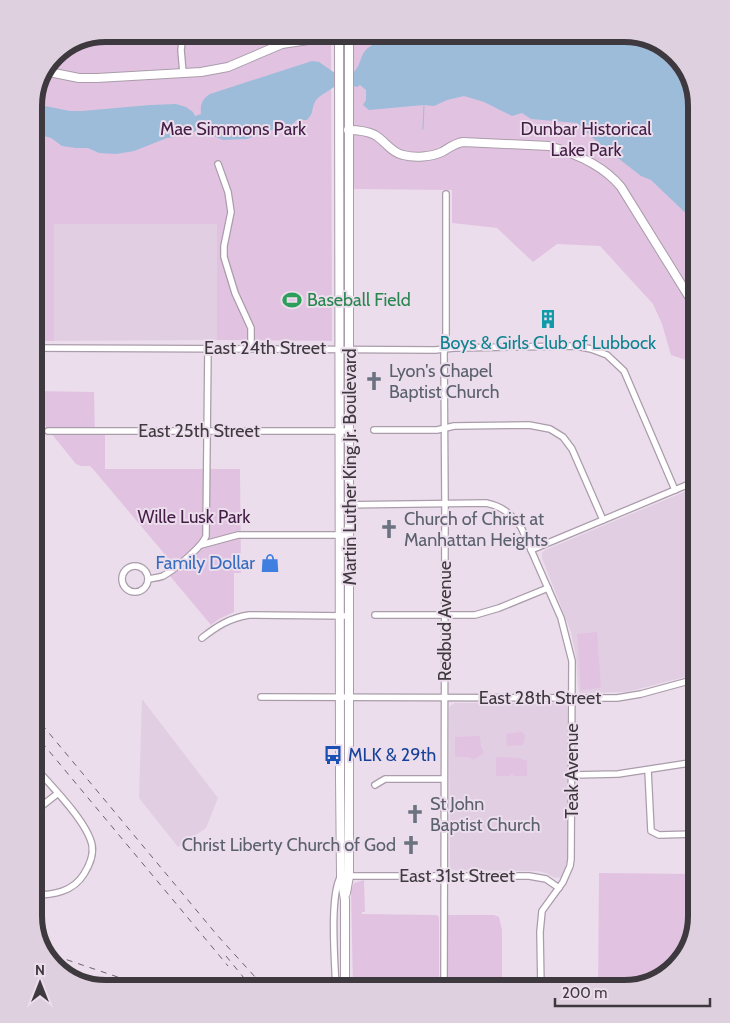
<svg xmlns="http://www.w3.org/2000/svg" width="730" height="1023" viewBox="0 0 730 1023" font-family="Cabin,sans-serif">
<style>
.built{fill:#e2cee2}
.green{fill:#e1c3e1}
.water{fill:#9dbcd9}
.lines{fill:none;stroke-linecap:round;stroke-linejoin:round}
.stream{stroke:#9dbcd9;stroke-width:1}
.street-casing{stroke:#aa9caa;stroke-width:8}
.secondary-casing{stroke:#aa9caa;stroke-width:10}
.street{stroke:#fff;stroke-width:5.5}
.secondary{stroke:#fff;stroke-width:8}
.rail{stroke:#6a626a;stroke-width:1;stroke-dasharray:6 6;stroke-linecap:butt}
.labels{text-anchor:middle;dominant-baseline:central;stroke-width:4;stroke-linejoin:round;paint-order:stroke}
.park-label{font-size:18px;fill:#431d45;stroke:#ecddec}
.leisure-label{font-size:18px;fill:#27864d;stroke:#ecddec;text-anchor:start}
.culture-label{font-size:18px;fill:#0d838f;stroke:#ecddec}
.street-label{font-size:18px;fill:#3e393e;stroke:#ecddec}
.worship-label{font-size:18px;fill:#5b616d;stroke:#ecddec;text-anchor:start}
.shop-label{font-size:18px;fill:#366cbe;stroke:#ecddec;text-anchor:end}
.transit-label{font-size:18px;fill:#164399;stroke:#ecddec;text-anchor:start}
.rim{fill:none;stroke:#3e393e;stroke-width:6}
</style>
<rect width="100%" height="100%" fill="#ecddec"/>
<!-- built -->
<g class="built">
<path d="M53 224H217V340L54 341Z"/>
<path d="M696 487V674L627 692 580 693 578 688 576 657 571 632 542 558V553L545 550Z"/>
<path d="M142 699 218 798 206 828 178 847 139 798Z"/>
<path d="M455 703H563L567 706 568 856 564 871 561 877 555 878 546 873 537 871 450 870 449 708 450 706Z"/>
</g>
<!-- green -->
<g class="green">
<path d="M107 34H331L332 341 217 340V224H54V341H34V102L58 52Z"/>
<path d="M352 34H628L660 44 686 70 696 107V383L686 360 671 355 662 324 653 304 600 246 557 244 533 262 497 228 452 223V190L353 189Z"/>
<path d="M34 391 94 392 95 435H105V469H240L241 573H234V612L219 619 211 625 170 576 178 570 93 469 90 466H81L76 464 34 412Z"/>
<path d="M597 632 601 688 581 690 577 634Z"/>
<path d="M519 732H522L525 735 524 743 522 745 507 746 506 734Z"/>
<path d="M480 736 481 747 484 752 474 760 469 757H455V737Z"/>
<path d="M496 757 519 758 527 761V776H513V774H510V776H496Z"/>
<path d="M599 873 696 874V916L686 953 660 979 623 989H598Z"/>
<path d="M364 880 365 912H362V914L437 915 439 917V989H353L351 890 354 883Z"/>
<path d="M448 915H494L499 917 502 930V989H448Z"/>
</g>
<!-- water -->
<g class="water">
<path d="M419 34H627L660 44 686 70 696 107V223L651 180 641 176 596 141 577 123 531 119 522 113 512 116 484 102 464 96 447 100 434 106 424 105 369 110 363 105 366 100V90L360 85 357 87 354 86V72C361 64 360 57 365 51 374 39 405 36 419 34Z"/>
<path d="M312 61 319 62 335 73 334 87C328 92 316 96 314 104 311 112 314 112 307 120H297L287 129 277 128 247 139 223 140 211 135 204 122 197 124 196 131 182 136 167 138 134 151 116 154 99 153 88 148H76L62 146 51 138 34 133V106H45L70 111H82L150 105 176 104 186 107 193 112 195 116 201 114C200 105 202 99 210 94Z"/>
</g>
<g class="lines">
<!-- stream -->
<path class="stream" d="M423 129 424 105"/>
<!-- street casing -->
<g class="street-casing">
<g id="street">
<path d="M183 73 181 50 183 34"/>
<path d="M218 164 228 192 231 212 224 246V257L235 293 251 328V348"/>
<path d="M34 348 435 350 454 348 576 346 591 349 607 355 624 371 675 490"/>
<path d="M374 430H437L454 426 529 425 550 429 563 437 572 449 603 520"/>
<path d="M48 431H344"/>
<path d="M339 505 486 503C502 506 511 514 521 527L561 618 572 661 571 859 570 866 563 882 542 911 540 932 541 989"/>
<path d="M201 545 238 535H349"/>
<path d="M531 550 694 482"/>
<circle cx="135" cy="579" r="13"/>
<path d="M148 579C153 578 158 578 163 576 174 570 202 547 206 536L208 348"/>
<path d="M375 615H475L499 608 548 588"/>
<path d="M202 638C217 626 230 618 249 615L349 616"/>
<path d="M261 697 617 698 641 694 696 679"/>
<path d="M648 770 651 831 659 835 696 834"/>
<path d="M572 775 618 774 696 762"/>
<path d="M375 785 385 779H444"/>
<path d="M34 812 57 794"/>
<path d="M34 895C53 895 73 892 84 874 89 866 94 856 92 845 87 821 50 785 34 766"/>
<path d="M336 989C335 964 329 895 341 876H529L546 879 559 888"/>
<path d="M444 989 445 504 444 354 446 334V194"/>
</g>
</g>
<!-- secondary casing -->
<g class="secondary-casing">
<g id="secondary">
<path d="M339 34 340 778 341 876 345 900V989"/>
<path d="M49 72 79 78H97L201 72 228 67 282 44 308 40H357L364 39 376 34"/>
<path d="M348 130C358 130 367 131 375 135 385 141 392 153 403 155 415 158 431 157 442 152 449 148 455 143 463 142L549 146C574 153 604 166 621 187L696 308"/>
<path d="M346 893 349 876V34"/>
</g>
</g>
<!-- street -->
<use href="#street" class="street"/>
<!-- secondary -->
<use href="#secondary" class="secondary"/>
<!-- rail -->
<g class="rail">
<path d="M34 715 217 935 266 989"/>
<path d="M34 733 228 966"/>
<path d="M44 952 153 989"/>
<path d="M226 956 253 989"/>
</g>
</g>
<!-- icons -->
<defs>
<g id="stadium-bare" transform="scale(1.5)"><path d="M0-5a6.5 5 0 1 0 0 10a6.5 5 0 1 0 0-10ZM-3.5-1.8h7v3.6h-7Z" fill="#2e9e5b" stroke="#ecddec" stroke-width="2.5" paint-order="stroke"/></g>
<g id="building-bare" transform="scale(1.5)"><path d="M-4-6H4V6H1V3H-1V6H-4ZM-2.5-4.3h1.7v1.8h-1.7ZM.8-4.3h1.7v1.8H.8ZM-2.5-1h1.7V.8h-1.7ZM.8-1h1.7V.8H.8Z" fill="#0f9aa8" stroke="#ecddec" stroke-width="2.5" paint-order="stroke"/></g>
<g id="church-bare" transform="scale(1.5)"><path d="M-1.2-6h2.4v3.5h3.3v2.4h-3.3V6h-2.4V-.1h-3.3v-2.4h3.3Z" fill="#6b7280" stroke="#ecddec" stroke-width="2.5" paint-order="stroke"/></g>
<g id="shop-bare" transform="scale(1.5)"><path d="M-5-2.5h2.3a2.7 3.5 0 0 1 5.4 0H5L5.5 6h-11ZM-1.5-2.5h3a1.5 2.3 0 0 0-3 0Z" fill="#3f7fe0" stroke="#ecddec" stroke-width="2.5" paint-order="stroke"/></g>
<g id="bus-bare" transform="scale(1.5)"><path d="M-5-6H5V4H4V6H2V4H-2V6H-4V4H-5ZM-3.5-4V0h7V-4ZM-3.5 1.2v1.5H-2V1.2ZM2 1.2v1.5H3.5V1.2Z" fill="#1a4fb4" stroke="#ecddec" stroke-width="2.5" paint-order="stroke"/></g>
</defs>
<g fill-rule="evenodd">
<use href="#stadium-bare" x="292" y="300"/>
<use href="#building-bare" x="548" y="319"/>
<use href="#church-bare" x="374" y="381"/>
<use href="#church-bare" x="389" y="529"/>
<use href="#shop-bare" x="270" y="563"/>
<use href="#bus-bare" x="333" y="755"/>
<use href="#church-bare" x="415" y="814"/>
<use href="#church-bare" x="411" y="845"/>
</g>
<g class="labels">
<!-- park labels -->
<g class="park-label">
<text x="233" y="129">Mae Simmons Park</text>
<text x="586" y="129">Dunbar Historical<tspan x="586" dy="21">Lake Park</tspan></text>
<text x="194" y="517">Wille Lusk Park</text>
</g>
<!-- leisure labels -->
<g class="leisure-label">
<text x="307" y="300">Baseball Field</text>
</g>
<!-- culture labels -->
<g class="culture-label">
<text x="548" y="343">Boys &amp; Girls Club of Lubbock</text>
</g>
<!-- street labels -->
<g class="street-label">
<text x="265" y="348">East 24th Street</text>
<text x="199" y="431">East 25th Street</text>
<text transform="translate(350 467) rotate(-90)">Martin Luther King Jr. Boulevard</text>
<text transform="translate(445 621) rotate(-90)">Redbud Avenue</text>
<text x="540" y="698">East 28th Street</text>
<text transform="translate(572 771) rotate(-90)">Teak Avenue</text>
<text x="457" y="876">East 31st Street</text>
</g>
<!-- worship labels -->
<g class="worship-label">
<text x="389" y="371">Lyon's Chapel<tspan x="389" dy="21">Baptist Church</tspan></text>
<text x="404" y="519">Church of Christ at<tspan x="404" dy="21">Manhattan Heights</tspan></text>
<text x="430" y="804">St John<tspan x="430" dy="21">Baptist Church</tspan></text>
<text x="396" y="845" text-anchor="end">Christ Liberty Church of God</text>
</g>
<!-- shop labels -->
<g class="shop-label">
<text x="255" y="563">Family Dollar</text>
</g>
<!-- transit labels -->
<g class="transit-label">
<text x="348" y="755">MLK &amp; 29th</text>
</g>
</g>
<!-- crop -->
<path d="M0 0H730V1023H0ZM106 42H624A64 64 0 0 1 688 106V916A64 64 0 0 1 624 980H106A64 64 0 0 1 42 916V106A64 64 0 0 1 106 42Z" fill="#ded0de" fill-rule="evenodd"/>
<path class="rim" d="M106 42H624A64 64 0 0 1 688 106V916A64 64 0 0 1 624 980H106A64 64 0 0 1 42 916V106A64 64 0 0 1 106 42Z"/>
<!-- north arrow -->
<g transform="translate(40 983)" stroke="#ecddec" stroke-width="4" paint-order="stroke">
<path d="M0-4L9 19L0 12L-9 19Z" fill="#3e393e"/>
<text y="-8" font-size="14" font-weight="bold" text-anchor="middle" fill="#3e393e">N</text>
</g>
<!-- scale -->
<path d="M555 998v8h155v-8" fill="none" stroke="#3e393e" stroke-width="2.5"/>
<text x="562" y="998" font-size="15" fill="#3e393e" stroke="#ecddec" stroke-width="4" paint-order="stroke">200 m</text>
</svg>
